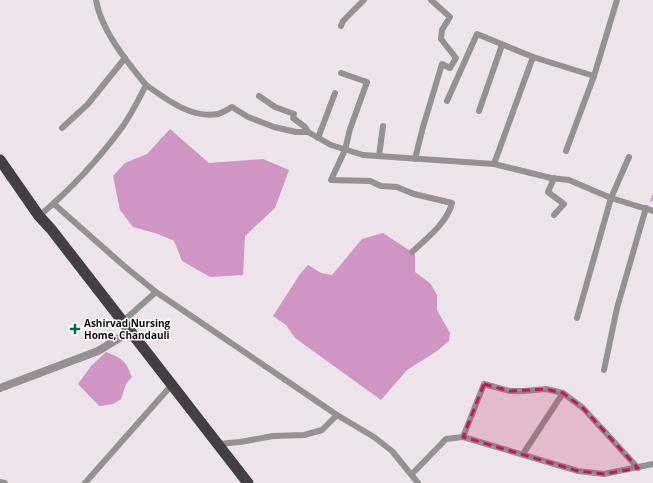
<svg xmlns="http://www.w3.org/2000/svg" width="653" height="483" viewBox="0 0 653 483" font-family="'Open Sans',sans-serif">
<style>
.water{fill:#d096c3}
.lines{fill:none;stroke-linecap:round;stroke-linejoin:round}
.stream{stroke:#d096c3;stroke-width:2}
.minor{stroke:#949093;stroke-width:6}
.tertiary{stroke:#949093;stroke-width:8}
.trunk{stroke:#443f44;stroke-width:11}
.marked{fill:#c2185b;fill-opacity:0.2;stroke:#c2185b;stroke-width:3;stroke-dasharray:8 5;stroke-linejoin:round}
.poi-dot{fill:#006d44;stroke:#fff;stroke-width:1.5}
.labels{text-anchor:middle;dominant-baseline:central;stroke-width:3;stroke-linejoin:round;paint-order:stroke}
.poi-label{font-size:10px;font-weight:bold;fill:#0e0b0d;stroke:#fff;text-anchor:start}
</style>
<rect width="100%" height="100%" fill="#ece4ea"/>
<!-- water -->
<g class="water">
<path d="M170 129 209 163 263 159 289 170 275 208 245 236 243 275 210 277 182 261 174 241 158 234 133 227 120 210 113 176 125 163 147 154Z"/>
<path d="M383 233 415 254V272L430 283 437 295V310L450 333 449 341 437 351 407 370 381 400 295 338 286 325 273 316 300 274 308 265 321 273 332 275 362 239Z"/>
<path d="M106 352C122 358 126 361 132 377L126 384 121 399 113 404 99 406 78 384 91 366Z"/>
</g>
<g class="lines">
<!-- stream -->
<path class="stream" d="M651 201 653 196"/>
<!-- minor -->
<g class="minor">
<path d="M341 26 343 21 364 0"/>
<path d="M533 57 494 164 551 178 569 180 611 198 653 211"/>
<path d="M341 73 367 82 350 129 345 150 331 180 370 181 381 186 397 187 414 194 452 203C447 223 427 238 412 252"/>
<path d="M146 85C166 99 191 119 218 114 222 113 228 109 232 107L248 117 274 127 296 132H308L331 145 363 155 494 164"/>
<path d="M259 96 275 107 294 114 293 118 305 127 308 132"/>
<path d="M447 101 477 34 533 57 594 76"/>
<path d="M479 111 502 45"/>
<path d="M62 128 88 104 125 58"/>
<path d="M318 138 335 93"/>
<path d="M566 151 594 76 617 0"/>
<path d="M379 156 383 126"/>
<path d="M415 159 423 127 442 64 450 68 456 58 441 39 442 30 450 17 431 0"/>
<path d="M54 204 123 265 156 292"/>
<path d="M554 215 564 204 548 192 554 178"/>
<path d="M39 216C70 190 99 159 123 126 132 113 139 99 146 85 127 62 101 30 96 0"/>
<path d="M577 318 611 198 629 157"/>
<path d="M122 322 156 292 337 415 374 437 392 451 418 483"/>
<path d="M604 370 617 308 646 208"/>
<path d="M463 437 484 384 510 391H524L546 389 563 393 583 408 638 468"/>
<path d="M218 444 240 442 273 436 304 435 322 430 337 415"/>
<path d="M523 454 563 393"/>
<path d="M412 474 446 439 463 437 578 471 604 474 653 464"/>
<path d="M0 482 5 483"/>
<path d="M85 483 169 388"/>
</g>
<!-- tertiary -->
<path class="tertiary" d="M0 388 98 351 126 334"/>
<!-- trunk -->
<path class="trunk" d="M0 160 39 216 51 229 248 483"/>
</g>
<!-- marked area -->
<path class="marked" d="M484 384 510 391 546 389 563 393 583 408 638 468 604 474 578 471 463 437Z"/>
<!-- markers -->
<path class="poi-dot" d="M73 323h4v4h4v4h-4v4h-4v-4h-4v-4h4z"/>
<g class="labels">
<!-- poi labels -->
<g class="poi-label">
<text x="84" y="323">Ashirvad Nursing<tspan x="84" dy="12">Home, Chandauli</tspan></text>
</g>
</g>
</svg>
